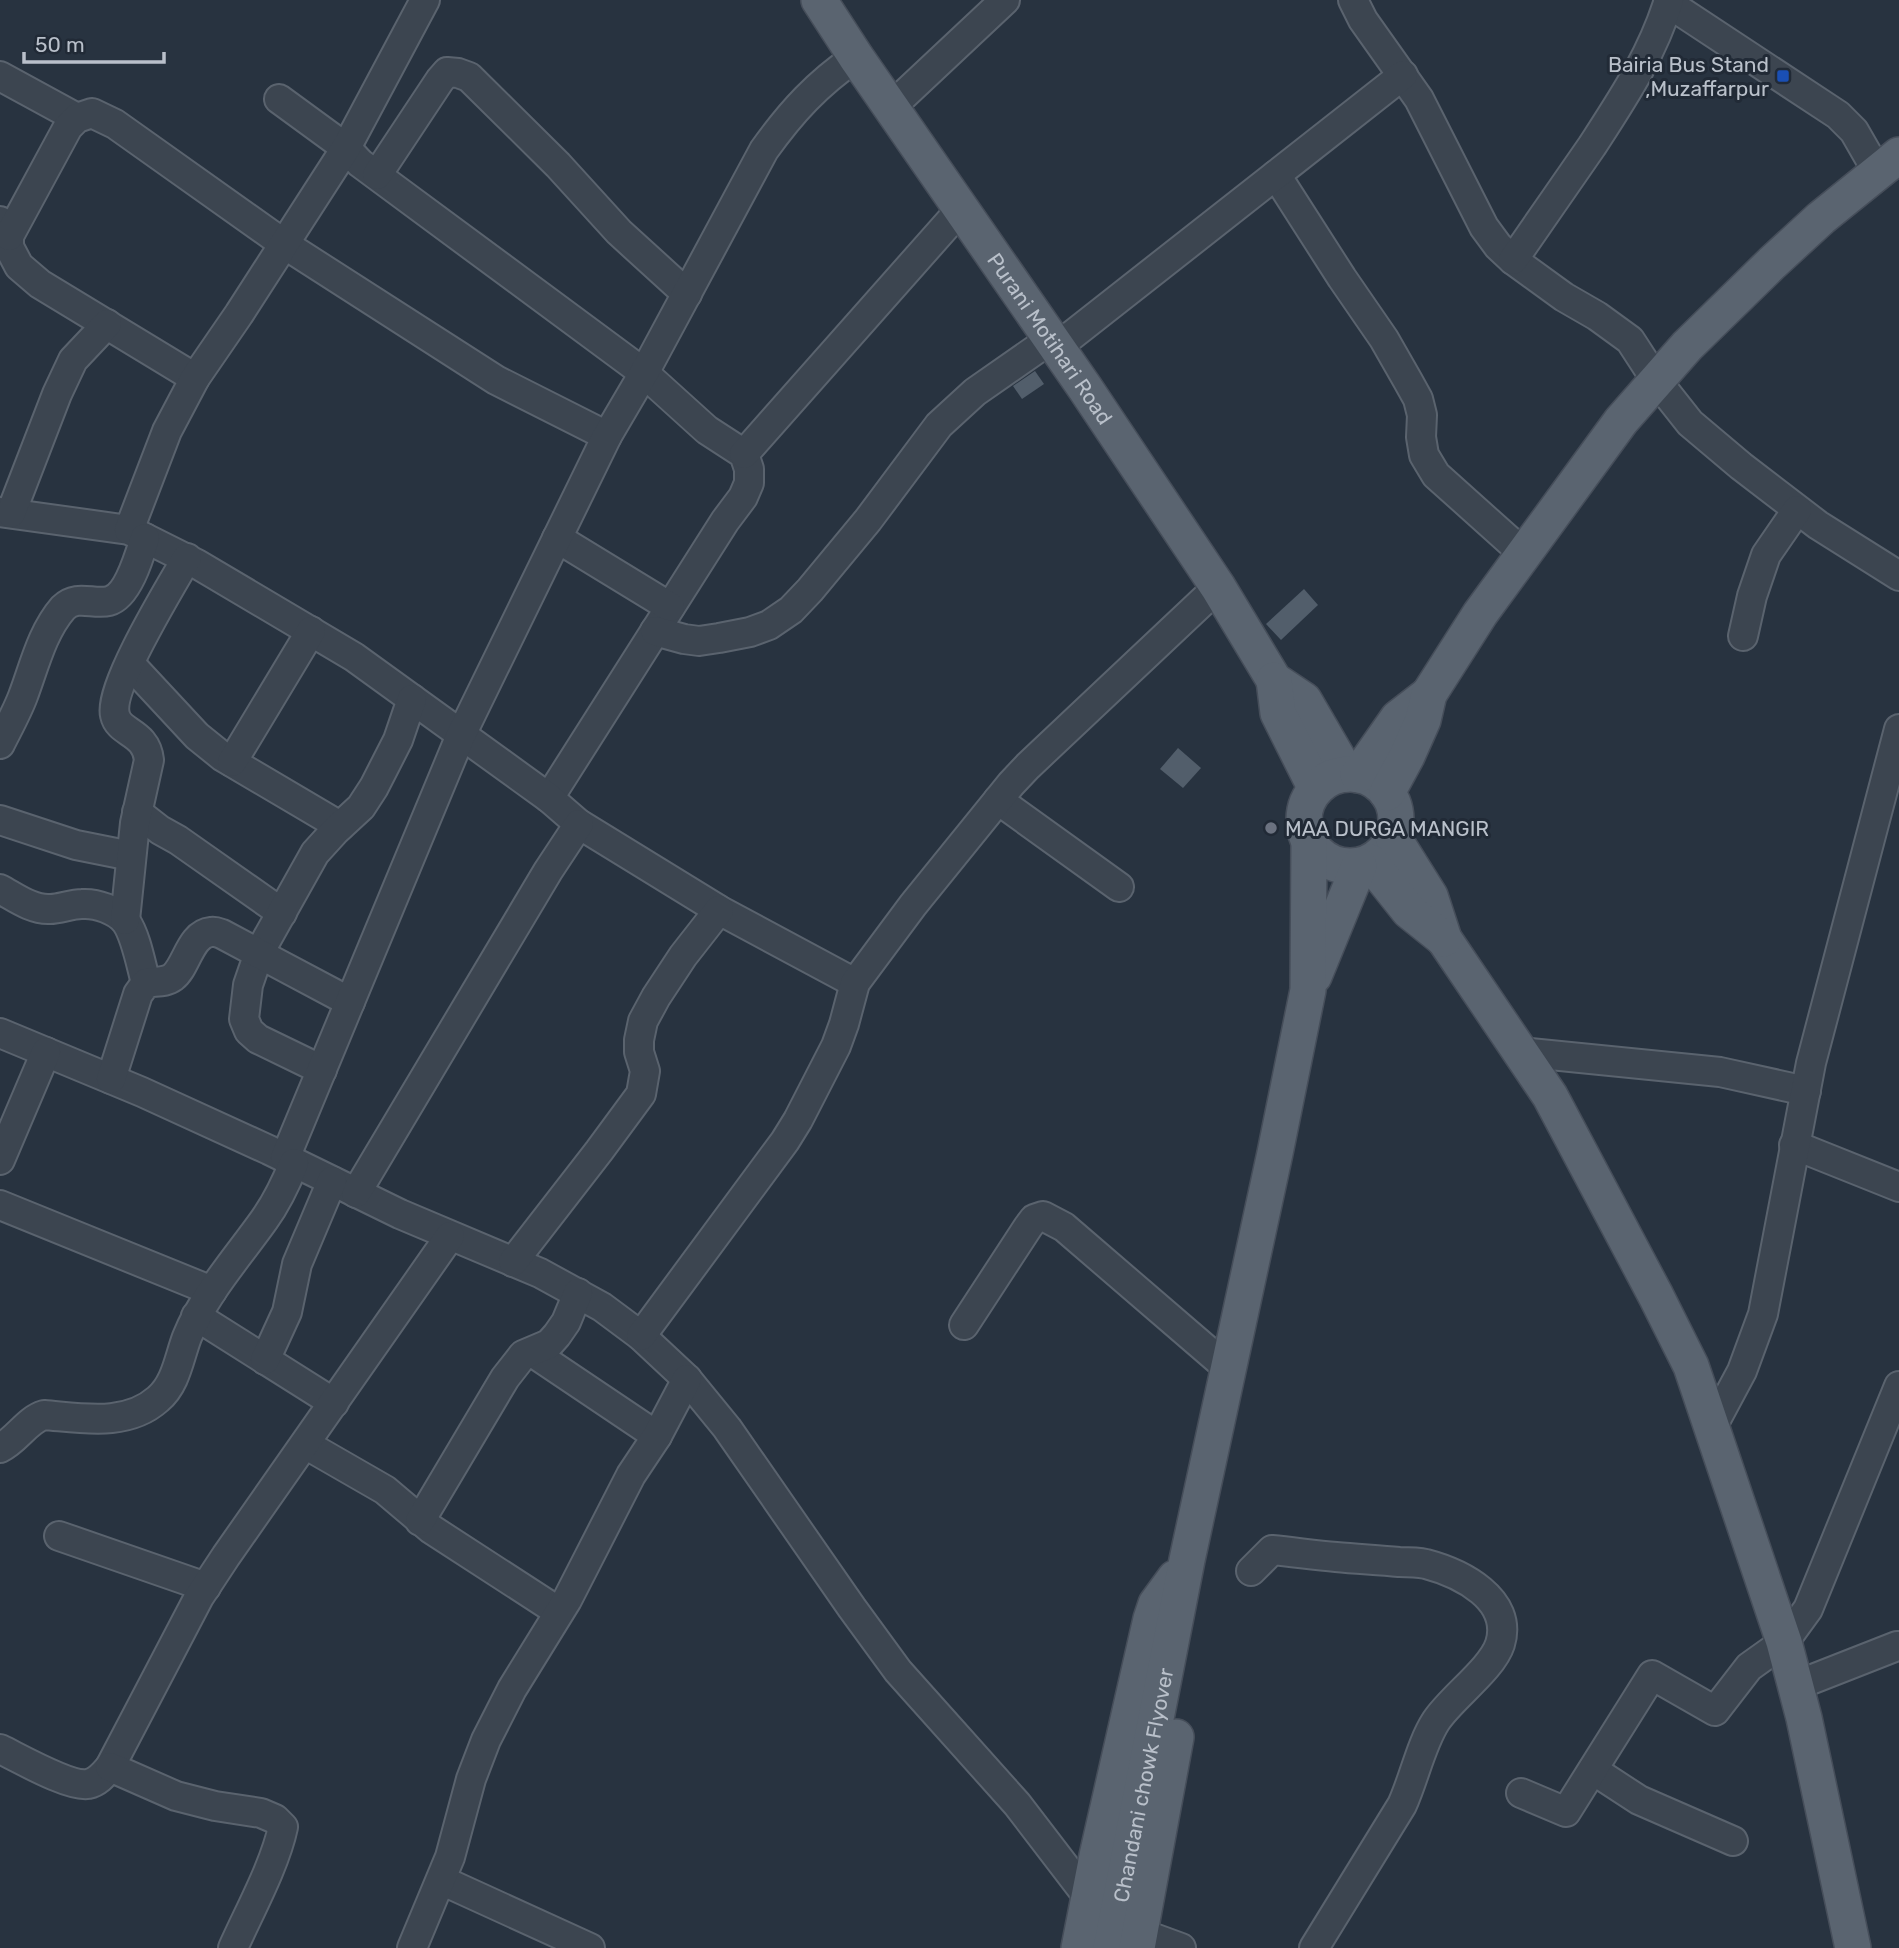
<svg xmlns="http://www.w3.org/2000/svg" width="1899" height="1948" viewBox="0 0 1899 1948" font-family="Rubik,sans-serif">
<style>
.building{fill:#525e6b}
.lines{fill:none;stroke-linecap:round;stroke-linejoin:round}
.minor-casing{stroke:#5a636e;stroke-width:32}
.major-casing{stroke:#464e5a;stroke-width:38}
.minor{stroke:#3c4550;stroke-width:28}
.major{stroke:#5a6470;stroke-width:35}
.transit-dot{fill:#1a4fb4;stroke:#212a36;stroke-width:2.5}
.worship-dot{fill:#6b7280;stroke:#212a36;stroke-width:2.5}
.labels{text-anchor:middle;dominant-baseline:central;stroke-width:6;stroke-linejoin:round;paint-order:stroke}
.poi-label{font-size:21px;fill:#b9c0ca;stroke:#212a36;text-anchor:end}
.street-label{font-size:21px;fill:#b9c0ca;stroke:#212a36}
</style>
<rect width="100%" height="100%" fill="#283340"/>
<!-- building -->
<g class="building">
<path d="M1035 371 1044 384 1022 399 1013 386Z"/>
<path d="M1304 589 1318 605 1281 640 1266 624Z"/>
<path d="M1178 748 1201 768 1183 788 1160 769Z"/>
</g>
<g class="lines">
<!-- minor casing -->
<g class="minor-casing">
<g id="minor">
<path d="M1353 0 1363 20 1419 99 1484 227 1498 246 1513 260 1564 297 1597 316 1630 340 1656 380 1690 423 1741 466 1818 525 1899 576"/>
<path d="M1668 3 1838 115 1854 131 1877 171"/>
<path d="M0 76 77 118"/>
<path d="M279 99 346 148 360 163 644 373 707 430 744 454 749 469V483L743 497 725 521 549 798"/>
<path d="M891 107 1005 0"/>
<path d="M377 175 440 80 447 72 458 73 469 77 558 165 619 232 687 294"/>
<path d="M1276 175 1342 278 1384 339 1408 381 1418 399 1422 415 1421 437 1424 455 1436 475 1513 544 1525 553"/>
<path d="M0 221 9 236V247L19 266 40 284 195 378"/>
<path d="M9 236 68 127 77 118 92 113 115 124 284 244 496 380 607 436"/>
<path d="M1513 260C1539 222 1566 184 1592 146 1623 98 1652 55 1669 0"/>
<path d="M1057 347 1403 75"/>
<path d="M744 454 961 209"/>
<path d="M0 512 129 530 197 564 354 657 549 798 579 824 719 910 855 983"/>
<path d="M11 513 57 394 73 360 107 324"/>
<path d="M129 530 167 431 195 378 239 314 346 148 425 0"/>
<path d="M557 538 670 607"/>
<path d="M655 631 684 639 699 641 719 638 750 632 769 625 791 610 810 590 868 520 939 425 975 392 1051 339"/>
<path d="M1743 636 1752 596 1766 555 1797 510"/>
<path d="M130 664 197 736 223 757 340 826"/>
<path d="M0 744C8 728 17 712 23 696 34 667 42 632 63 608 77 594 93 605 109 601 128 596 140 554 145 538"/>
<path d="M232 762 311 631"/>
<path d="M998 800 1119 887"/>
<path d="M137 812 160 830 178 840 282 913"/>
<path d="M0 820 76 845 131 856"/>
<path d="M0 889C15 897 32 910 50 909 60 909 71 904 82 904 96 903 117 910 126 922 136 936 141 965 146 983"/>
<path d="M125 920 135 823 149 760C146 731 119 734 115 715 108 688 171 586 187 558"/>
<path d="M0 1033 142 1092 269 1150 400 1214 540 1273 602 1307 641 1336 687 1379 727 1428 852 1608 898 1671 1017 1804 1089 1898"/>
<path d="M1520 1052 1720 1072 1806 1091"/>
<path d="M322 1070 258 1039 249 1031 244 1019 248 985 259 953 315 853 335 831 361 807 374 787 398 740 412 699"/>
<path d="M111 1079 138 994 146 983C155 981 165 983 173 977 187 966 190 934 211 932 215 931 219 933 222 934L350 1002"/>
<path d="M1794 1145 1899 1187"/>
<path d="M285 1158 461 735 607 436 644 373 764 150C792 111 817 84 856 57"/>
<path d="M0 1160 46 1052"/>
<path d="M356 1193 548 871 579 824"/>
<path d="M0 1205 212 1291"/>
<path d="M513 1262 599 1151 641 1094 645 1071 639 1052V1040L643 1021 656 997 683 956 719 910"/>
<path d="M196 1316 334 1403"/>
<path d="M964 1325 1028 1227 1034 1219 1043 1216 1064 1227 1229 1369"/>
<path d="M641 1336 785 1141 798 1120 836 1046 844 1024 855 983 913 905 1011 784 1028 766 1218 587"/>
<path d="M532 1352 657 1436"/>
<path d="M265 1360 287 1312 297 1264 332 1181"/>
<path d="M1712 1427 1742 1371 1763 1314 1811 1063 1899 729"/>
<path d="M305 1444 385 1490 431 1529 559 1612"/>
<path d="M0 1448C17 1440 27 1420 44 1415 82 1418 127 1427 158 1399 176 1384 179 1358 187 1337 205 1293 237 1258 264 1220 277 1202 286 1183 294 1163"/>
<path d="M420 1521 505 1378 523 1355 549 1344 557 1335 566 1322 578 1293"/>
<path d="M59 1536 206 1587"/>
<path d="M1251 1571 1272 1550C1293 1552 1314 1555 1336 1557 1357 1559 1378 1560 1399 1562 1408 1562 1417 1562 1426 1564 1460 1573 1514 1599 1500 1644 1492 1669 1451 1698 1436 1721 1421 1744 1414 1779 1402 1805L1314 1948"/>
<path d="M1795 1686 1897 1646"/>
<path d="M0 1749C19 1758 69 1787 88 1784 98 1782 104 1774 110 1767L199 1597 226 1556 450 1236"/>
<path d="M110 1767 176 1796 215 1806 261 1813 275 1819 283 1827C275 1865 249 1912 233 1948"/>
<path d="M1593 1770 1639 1800 1733 1841"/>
<path d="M1521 1793 1566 1812 1652 1675 1715 1711 1749 1667 1784 1642 1808 1609 1899 1386"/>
<path d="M441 1880 590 1948"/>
<path d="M1140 1933 1181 1948"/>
<path d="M412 1948 450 1857 471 1779 486 1740 512 1689 567 1600 631 1475 657 1436 687 1379"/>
</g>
</g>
<!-- major casing -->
<g class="major-casing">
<g id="major">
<path id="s1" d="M819 0 856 57 1085 388 1218 587 1274 680 1304 700 1347 774"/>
<path d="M1274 680 1278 713 1316 789"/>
<circle cx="1350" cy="820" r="46"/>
<path d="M1358 775 1398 718 1429 694"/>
<path d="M1387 793 1407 756 1423 720 1429 694 1480 614 1621 421 1687 346 1772 263 1821 218 1899 155"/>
<path d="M1393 837 1430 896 1444 939 1550 1096 1656 1296 1691 1366 1784 1642 1804 1718 1853 1948"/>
<path d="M1370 862 1409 911 1444 939"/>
<path d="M1314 976 1359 866"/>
<path d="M1079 1948 1097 1856 1151 1619 1156 1604 1175 1578"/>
<path id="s2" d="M1111 1948 1187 1560 1275 1153 1308 990 1309 843"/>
<path d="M1137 1948 1176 1737"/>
</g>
</g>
<!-- minor -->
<use href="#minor" class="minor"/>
<!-- major -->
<use href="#major" class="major"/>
</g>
<!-- markers -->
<rect class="transit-dot" x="1776" y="69" width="14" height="14" rx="3.5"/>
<circle class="worship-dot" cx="1271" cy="828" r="7"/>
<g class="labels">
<!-- poi labels -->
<g class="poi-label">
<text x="1769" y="64">Bairia Bus Stand<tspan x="1769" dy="24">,Muzaffarpur</tspan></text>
<text x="1285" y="828" text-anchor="start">MAA DURGA MANGIR</text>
</g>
<!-- street labels -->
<g class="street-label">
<text stroke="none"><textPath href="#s1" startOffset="410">Purani Motihari Road</textPath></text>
<text stroke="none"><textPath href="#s2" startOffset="166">Chandani chowk Flyover</textPath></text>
</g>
</g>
<!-- scale -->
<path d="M24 52v10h140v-10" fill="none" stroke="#b9c0ca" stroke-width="3.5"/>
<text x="35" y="52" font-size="21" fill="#b9c0ca" stroke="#212a36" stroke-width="5" paint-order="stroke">50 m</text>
</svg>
